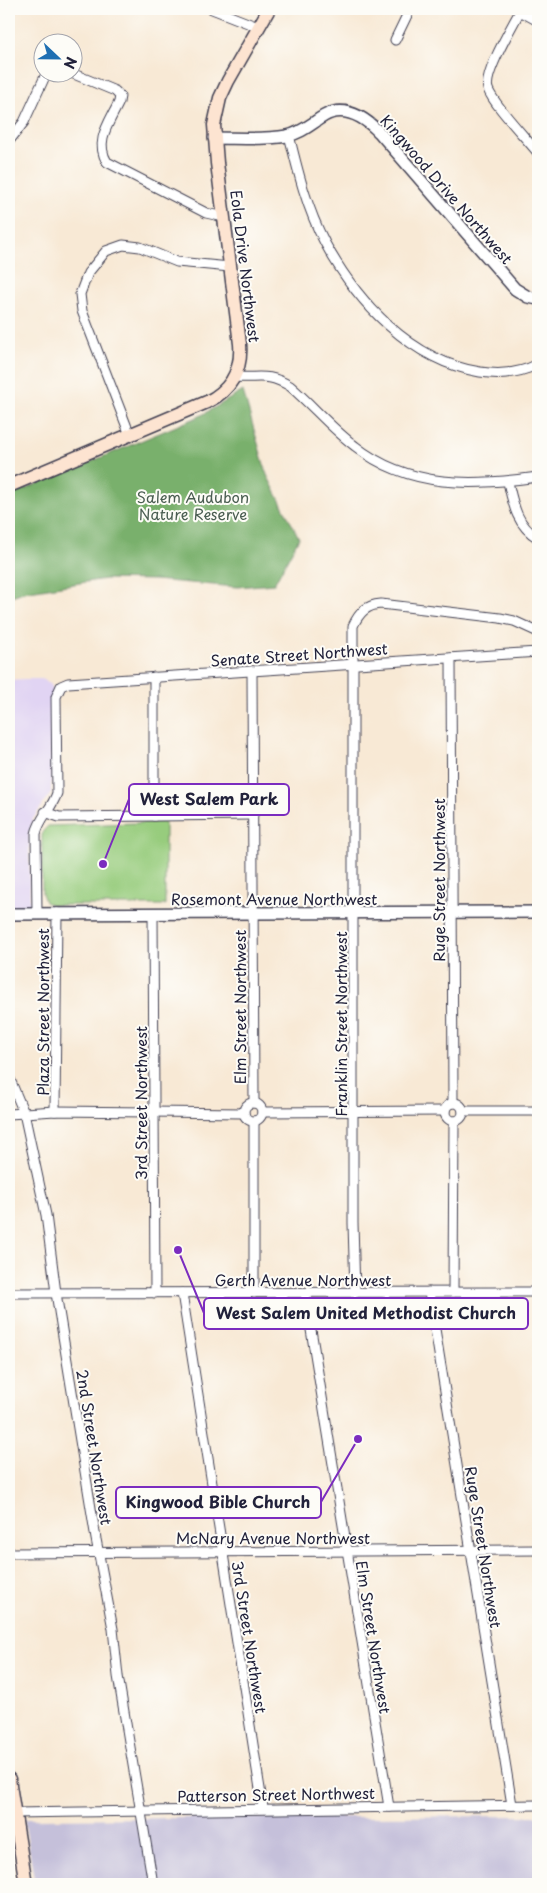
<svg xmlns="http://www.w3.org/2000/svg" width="547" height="1893" viewBox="0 0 547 1893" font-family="'Playpen Sans',sans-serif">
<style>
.built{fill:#e1d4f3}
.industrial{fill:#c5c0da}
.green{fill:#97cc7d;stroke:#5c775c}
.forest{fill:#79b06c;stroke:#4e6954}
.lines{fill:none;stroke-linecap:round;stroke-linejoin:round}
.minor-casing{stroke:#424052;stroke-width:11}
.tertiary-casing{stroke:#424052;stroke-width:14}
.secondary-casing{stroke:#424052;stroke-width:15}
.minor{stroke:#fff;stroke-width:9}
.tertiary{stroke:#fff;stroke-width:11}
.secondary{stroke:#fde4d1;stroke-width:12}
.labels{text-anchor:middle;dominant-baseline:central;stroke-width:4;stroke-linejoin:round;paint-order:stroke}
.street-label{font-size:15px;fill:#22223b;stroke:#fdfcf7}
.park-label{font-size:15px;fill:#4b5e52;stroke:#fdfcf7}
.leader{fill:none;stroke:#7b2cbf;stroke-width:2}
.callout-dot{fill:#7b2cbf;stroke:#fdfcf7;stroke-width:2}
.callout{fill:#fdfcf7;stroke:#7b2cbf;stroke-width:2}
.callout-label{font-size:16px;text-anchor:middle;font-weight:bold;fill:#22223b}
</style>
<rect width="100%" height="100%" fill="#fdfcf7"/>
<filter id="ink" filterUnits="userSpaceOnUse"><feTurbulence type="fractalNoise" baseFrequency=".02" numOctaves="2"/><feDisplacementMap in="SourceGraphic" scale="10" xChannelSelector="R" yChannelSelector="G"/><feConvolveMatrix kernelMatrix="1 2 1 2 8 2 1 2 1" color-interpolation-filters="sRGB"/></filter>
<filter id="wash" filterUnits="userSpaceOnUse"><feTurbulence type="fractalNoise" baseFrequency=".0096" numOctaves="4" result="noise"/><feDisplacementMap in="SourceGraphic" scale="20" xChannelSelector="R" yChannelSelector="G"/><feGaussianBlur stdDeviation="1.12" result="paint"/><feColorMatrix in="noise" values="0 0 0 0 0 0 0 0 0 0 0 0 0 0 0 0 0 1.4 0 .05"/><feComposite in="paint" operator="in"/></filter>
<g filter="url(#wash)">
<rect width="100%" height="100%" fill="#f8e9d5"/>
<!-- built -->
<path class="built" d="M24 679H42L50 683 54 691 51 711V793L33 819 29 834 30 906 27 908H9V680Z"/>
<!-- industrial -->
<path class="industrial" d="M538 1816V1884H35L24 1819Z"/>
<!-- green -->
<path class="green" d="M165 822V905H53L45 902 42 893V836L43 831 48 826Z"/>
<!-- forest -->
<path class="forest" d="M243 391 267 475 299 538 274 584 237 587 154 580 105 579 23 592 9 597V496L200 416Z"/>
</g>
<g filter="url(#ink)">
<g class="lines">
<!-- minor casing -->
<g class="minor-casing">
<g id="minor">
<path d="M212 9 258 27"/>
<path d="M521 9C513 25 483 74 488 89 493 104 527 139 538 153"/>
<path d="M520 11 538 21"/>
<path d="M395 40 410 9"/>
<path d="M69 72 115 91 120 96 119 102C110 122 94 141 107 162L206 213 224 217"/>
<path d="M289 135C298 172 307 209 325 243 357 302 411 361 480 372 500 375 519 374 538 364"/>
<path d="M9 141 24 122 47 72"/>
<path d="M235 377C259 379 266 372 290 386 312 405 331 428 355 446 409 489 474 486 538 477"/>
<path d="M130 435 82 311 80 294 88 273 106 251 123 245 140 247 177 262 230 267"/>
<path d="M508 482C513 504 517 526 538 538"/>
<path d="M451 658 453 1103"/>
<path d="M252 671 254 1103"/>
<path d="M45 812 59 817 253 815"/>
<path d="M154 816V677"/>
<path d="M37 913 36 834C39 818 52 809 57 793L56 697 61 686 68 683 538 652"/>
<path d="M153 913 155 1293"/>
<path d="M9 1077 24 1113 46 1215 56 1293 96 1539 113 1629 118 1676 153 1884"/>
<circle cx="454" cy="1112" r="9"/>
<circle cx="253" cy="1112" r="9"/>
<path d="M55 1111 57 913"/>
<path d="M463 1111H538"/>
<path d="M262 1112 445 1111"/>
<path d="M9 1114 55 1111 244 1113"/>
<path d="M429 1292 512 1805"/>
<path d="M453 1292 454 1121"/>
<path d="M9 1293 538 1292"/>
<path d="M182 1293 263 1808"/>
<path d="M254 1293V1121"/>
<path d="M305 1293 389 1807"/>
<path d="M355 1293 353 1223V626C359 613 366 605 381 604L500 618 514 621 538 632"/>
<path d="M9 1553 538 1550"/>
<path d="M14 1813 538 1805"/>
</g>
</g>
<!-- tertiary casing -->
<g class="tertiary-casing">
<g id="tertiary">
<path d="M214 138C238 138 264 140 287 136 302 133 312 123 324 116 345 104 365 118 379 132L515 289 528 297 538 299"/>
<path d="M9 914 538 912"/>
</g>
</g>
<!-- secondary casing -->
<g class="secondary-casing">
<g id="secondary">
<path d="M9 486 207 402C231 390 242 370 240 344L217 163 214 125 220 98 228 81 269 9"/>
<path d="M9 1779 26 1884"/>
</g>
</g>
<!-- minor -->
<use href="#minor" class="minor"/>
<!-- tertiary -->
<use href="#tertiary" class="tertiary"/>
<!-- secondary -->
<use href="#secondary" class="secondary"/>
</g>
</g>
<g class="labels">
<!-- street labels -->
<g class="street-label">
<text transform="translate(447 189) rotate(49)">Kingwood Drive Northwest</text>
<text transform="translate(246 266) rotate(83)">Eola Drive Northwest</text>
<text transform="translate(299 654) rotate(-4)">Senate Street Northwest</text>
<text transform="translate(438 880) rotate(-90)">Ruge Street Northwest</text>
<text x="274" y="898">Rosemont Avenue Northwest</text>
<text transform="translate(239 1007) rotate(-90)">Elm Street Northwest</text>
<text transform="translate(42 1012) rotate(-90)">Plaza Street Northwest</text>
<text transform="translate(340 1024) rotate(-90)">Franklin Street Northwest</text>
<text transform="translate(140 1103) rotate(-90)">3rd Street Northwest</text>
<text x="303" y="1279">Gerth Avenue Northwest</text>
<text transform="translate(95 1447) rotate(81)">2nd Street Northwest</text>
<text x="273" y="1537">McNary Avenue Northwest</text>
<text transform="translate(484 1547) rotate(81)">Ruge Street Northwest</text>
<text transform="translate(250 1637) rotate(81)">3rd Street Northwest</text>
<text transform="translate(374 1637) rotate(81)">Elm Street Northwest</text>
<text transform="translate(276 1794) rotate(-1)">Patterson Street Northwest</text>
</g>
<!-- park labels -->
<g class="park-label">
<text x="193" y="496">Salem Audubon<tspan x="193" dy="17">Nature Reserve</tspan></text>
</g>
</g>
<!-- callouts -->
<path class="leader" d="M103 864L129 799M178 1250L204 1313M358 1439L321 1502"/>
<g class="callout-dot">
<circle cx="103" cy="864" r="5"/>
<circle cx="178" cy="1250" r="5"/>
<circle cx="358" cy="1439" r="5"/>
</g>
<g class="callout">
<rect x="129" y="784" width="160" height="31" rx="5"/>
<rect x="204" y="1298" width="324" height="31" rx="5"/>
<rect x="116" y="1487" width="205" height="31" rx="5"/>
</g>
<g class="callout-label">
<text x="209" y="805">West Salem Park</text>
<text x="366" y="1319">West Salem United Methodist Church</text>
<text x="218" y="1508">Kingwood Bible Church</text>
</g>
<!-- margin -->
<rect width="547" height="1893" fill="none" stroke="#fdfcf7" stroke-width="30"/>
<!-- north arrow -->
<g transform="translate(58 58) rotate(112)"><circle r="24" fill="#fdfcf7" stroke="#a5a5ac"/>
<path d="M0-4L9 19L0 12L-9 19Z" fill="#1f6fb2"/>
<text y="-8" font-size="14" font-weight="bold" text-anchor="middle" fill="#22223b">N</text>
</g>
</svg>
